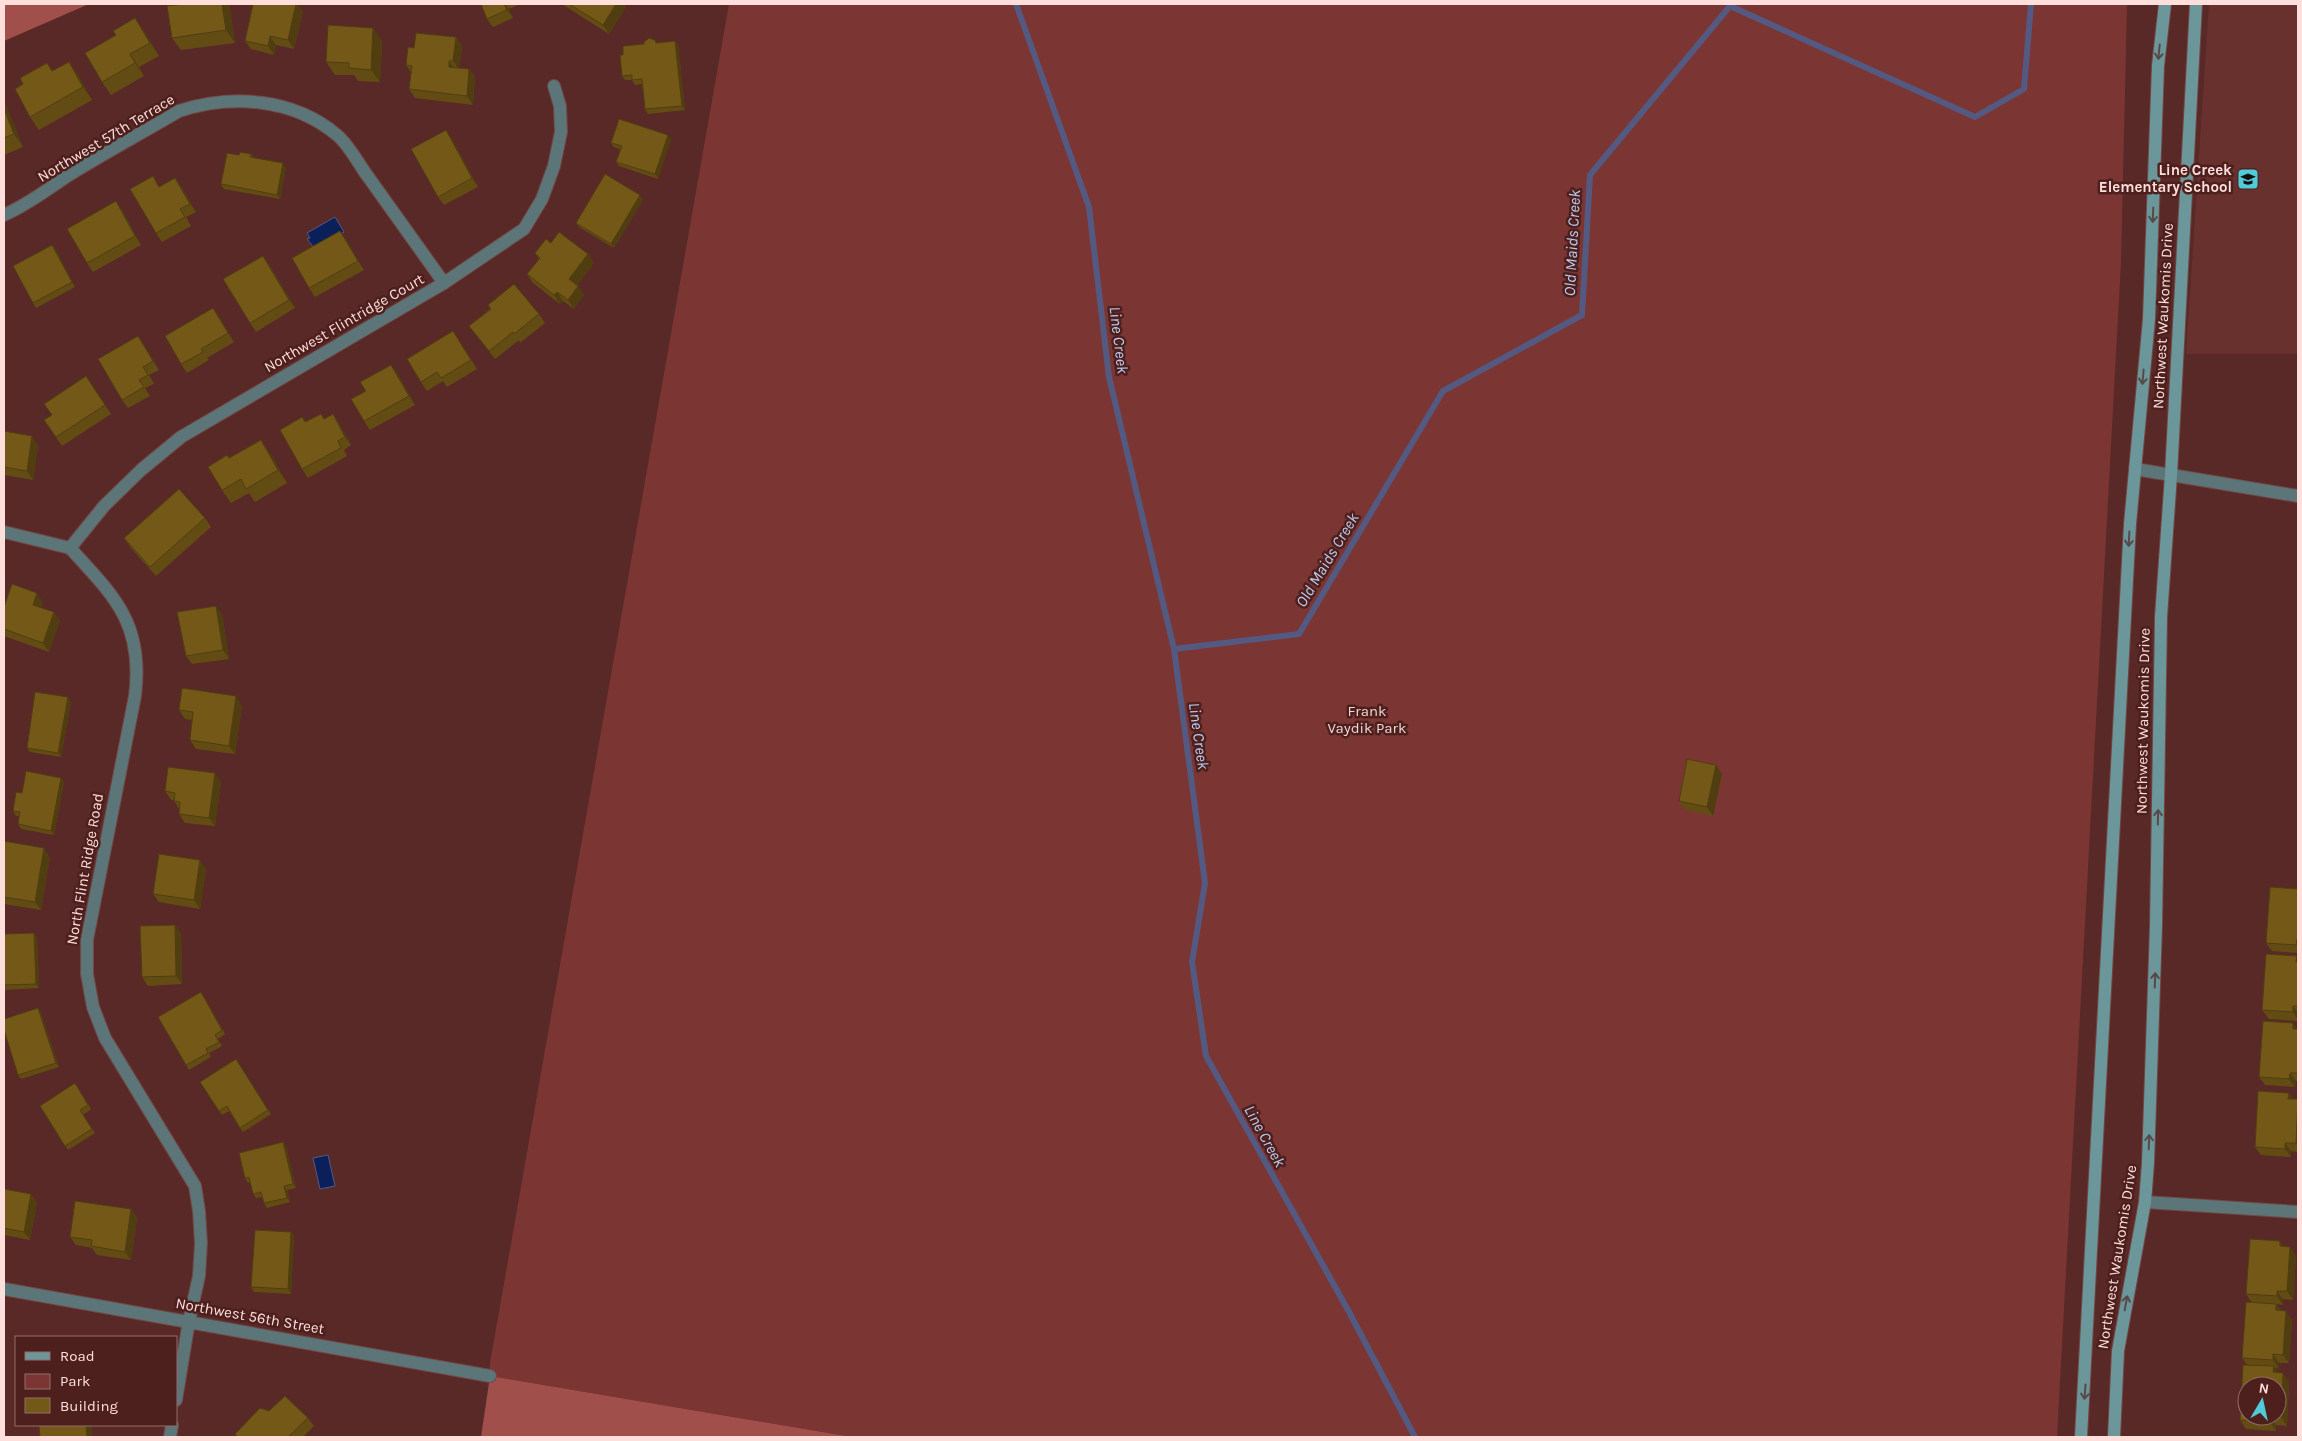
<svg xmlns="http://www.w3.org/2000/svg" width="2302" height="1441" viewBox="0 0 2302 1441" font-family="Karla,sans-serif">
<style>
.built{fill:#68312d}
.green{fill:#7b3633}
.forest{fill:#a04f4a}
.water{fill:#0b205b;stroke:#545982}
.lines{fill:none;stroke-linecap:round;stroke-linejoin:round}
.stream{stroke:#545982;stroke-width:6}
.minor-casing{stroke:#734644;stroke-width:14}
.secondary-casing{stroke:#734644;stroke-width:14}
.minor{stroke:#5b7578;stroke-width:12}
.secondary{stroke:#6b979b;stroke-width:12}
.wall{fill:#634c14}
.shaded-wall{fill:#503e10}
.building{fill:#735817;stroke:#503e10;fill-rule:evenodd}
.oneway{stroke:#584949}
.labels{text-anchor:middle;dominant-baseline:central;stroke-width:5;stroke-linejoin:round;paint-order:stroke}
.street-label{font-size:15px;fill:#fedfdc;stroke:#4d1f1d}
.poi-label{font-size:15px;font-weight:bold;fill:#fedfdc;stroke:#4d1f1d;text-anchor:end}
.park-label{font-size:15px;fill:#eed6d3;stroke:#4d1f1d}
.water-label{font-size:16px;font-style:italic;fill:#bbcdf3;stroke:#4d1f1d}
</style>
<rect width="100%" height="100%" fill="#582927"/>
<!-- built -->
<path class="built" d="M2209 4H2298V354H2186Z"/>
<!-- green -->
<path class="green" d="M729 4H2127L2121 262 2057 1437H852L490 1376V1363Z"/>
<!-- forest -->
<g class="forest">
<path d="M4 4H89L4 41Z"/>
<path d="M490 1376 852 1437H481Z"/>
</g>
<!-- water -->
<g class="water">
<path d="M335 217 344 232 315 249 307 239 310 238 307 233Z"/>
<path d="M328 1155 335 1186 320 1189 313 1158Z"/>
</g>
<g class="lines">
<!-- stream -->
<g class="stream">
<path d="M1016 4 1089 207 1109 377 1174 649 1205 883 1192 962 1206 1056 1348 1310 1415 1437"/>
<path d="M1174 649 1299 634 1443 391 1582 315 1590 175 1730 6 1975 117 2024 89 2031 4"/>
</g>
<!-- minor casing -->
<g class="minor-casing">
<g id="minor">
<path d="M4 215C27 205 45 191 66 177 102 154 142 133 179 111 232 94 293 98 337 135 350 146 359 165 369 178 394 213 419 248 444 283"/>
<path d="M2135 469 2298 496"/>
<path d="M4 532 70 548"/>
<path d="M70 548C115 597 144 624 135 696L87 940V974L93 1007 105 1038 195 1186 199 1211 201 1243 199 1276 189 1321 176 1400"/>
<path d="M70 548 104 506 141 470 181 437 444 283 524 229 542 199 554 166 561 132 560 106 554 86"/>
<path d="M2145 1202 2298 1212"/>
<path d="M4 1289 490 1376"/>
<path d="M170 1437 172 1425"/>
</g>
</g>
<!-- secondary casing -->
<g class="secondary-casing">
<g id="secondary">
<path d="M2081 1437 2130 524 2149 319 2158 66 2165 4"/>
<path d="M2114 1437 2118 1351 2145 1202 2148 1163 2156 926 2161 617 2171 475 2196 4"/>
</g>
</g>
<!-- minor -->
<use href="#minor" class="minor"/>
<!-- secondary -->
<use href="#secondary" class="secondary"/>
</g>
<!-- wall -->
<g class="wall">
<path d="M185 4H229L235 43 181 50 172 38Z"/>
<path d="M481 4H520L509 9 513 18 493 27 487 19Z"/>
<path d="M563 4H624L626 7 609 34 565 6Z"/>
<path d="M303 11 294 49 276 45 274 55 251 49 245 41Z"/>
<path d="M135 18 144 31 159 56 139 67 144 76 111 95 102 82 116 35Z"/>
<path d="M373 28 382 41 380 82 358 81 354 75H335L326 62Z"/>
<path d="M456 37 462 46 459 68 469 69 475 77 473 105 415 98 409 89 411 72 406 65 414 48Z"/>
<path d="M657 43 678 45 685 110 648 114 645 109 642 84 635 85 632 80H625L622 76 623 55Z"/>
<path d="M69 62 78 75 92 100 39 130 30 117 23 84 47 63 53 71Z"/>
<path d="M4 103 7 108 23 147 4 155Z"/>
<path d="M446 130 452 139 478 187 444 205 438 197Z"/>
<path d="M671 139 658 179 619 166 616 162 620 149 614 147 611 143Z"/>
<path d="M251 154 254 158 286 168 280 199 224 189 221 184 239 155Z"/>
<path d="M160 186H181L196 212 186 217 191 226 162 242 156 233Z"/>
<path d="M643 200 614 248 579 227 576 223Z"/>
<path d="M122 210 141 245 93 272 87 263Z"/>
<path d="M340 231 346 240 364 270 315 297 309 288Z"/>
<path d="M551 243 588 254 594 263 577 285 584 295 574 309 563 301 560 304 533 283 527 274 539 259 535 253Z"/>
<path d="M52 245 75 287 36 308 33 303Z"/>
<path d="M269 264 295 308 256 332 250 323Z"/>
<path d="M488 305 539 314 545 323 520 343 519 340 495 359 469 326 490 309Z"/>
<path d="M219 317 234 342 207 358 209 360 187 373 181 364Z"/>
<path d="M453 331 477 369 447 387 443 381 427 391 421 382Z"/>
<path d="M144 345 159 370 149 375 154 384 145 388 150 396 128 408 122 400Z"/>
<path d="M391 365 397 373 415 405 370 430 364 421 366 391Z"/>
<path d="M86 376 111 414 62 446 44 420 52 415Z"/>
<path d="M333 414 339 423 351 445 344 450 347 456 308 478 302 469V417L306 422 324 419Z"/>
<path d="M4 431 38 445 33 480 4 475Z"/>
<path d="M270 453 287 483 255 502 249 493 231 503 222 490 229 458Z"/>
<path d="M205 518 211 527 156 576 130 547 124 538Z"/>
<path d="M43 602 41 608 54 612 60 621 49 652 4 636V607Z"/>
<path d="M222 614 229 659 192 664 186 656Z"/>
<path d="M71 702 61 757 30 752 27 748Z"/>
<path d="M242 705 235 754 196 749 190 740 192 720 185 719 179 710Z"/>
<path d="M1716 765 1722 774 1713 816 1685 810 1679 801Z"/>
<path d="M61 778 64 782 54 835 21 829 18 824 19 816H16L13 811 22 793Z"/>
<path d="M221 782 215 826 185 823 179 814V809L174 800H171L165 791Z"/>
<path d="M4 841 50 857 41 910 4 904Z"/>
<path d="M206 869 200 909 159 902 153 894Z"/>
<path d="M2298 889V953L2272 951 2266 943Z"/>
<path d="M175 925 181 934 182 984 148 986 142 977Z"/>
<path d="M4 934 37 937 39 988 4 990Z"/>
<path d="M2298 959V1021L2269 1019 2262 1010Z"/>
<path d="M204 997 225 1034 218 1039 222 1046 209 1053 211 1057 189 1070 186 1065Z"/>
<path d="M38 1008 41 1013 59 1067 21 1079 18 1075Z"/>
<path d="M2297 1029H2298V1081H2296L2295 1087 2265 1085 2259 1077Z"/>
<path d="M239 1064 271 1114 243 1132 229 1111 222 1115 219 1111Z"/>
<path d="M75 1083 91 1109 83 1115 95 1133 68 1150 40 1106Z"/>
<path d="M2293 1099H2298V1152L2291 1151V1157L2261 1155 2255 1147Z"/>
<path d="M283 1142 286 1146 296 1188 287 1190 290 1202 267 1208 264 1203 262 1197 256 1198 253 1194 251 1182 248 1183 245 1178Z"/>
<path d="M4 1189 31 1194 37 1203 30 1240 4 1235Z"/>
<path d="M131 1209 137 1218 131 1260 97 1255 92 1248 76 1245 70 1237Z"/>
<path d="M291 1232 294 1236 291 1294 254 1292 251 1287Z"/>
<path d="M2280 1241 2284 1247 2296 1256 2293 1300 2283 1299V1305L2276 1304 2281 1310 2292 1320 2289 1363H2279V1369L2275 1368 2278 1373 2289 1382 2287 1426 2276 1425V1431L2246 1429 2240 1420 2247 1365 2242 1358 2252 1303 2246 1294Z"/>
<path d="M269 1411 308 1418 314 1426 303 1437H238L235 1434Z"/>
</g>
<!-- shaded-wall -->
<g class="shaded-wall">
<path d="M222 4H229L235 43 226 30Z"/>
<path d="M296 4H297L303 11 294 49 288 40Z"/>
<path d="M504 4H505L509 9 513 18 507 10Z"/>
<path d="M616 4H624L626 7 609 34 603 25Z"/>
<path d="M135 18 144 31 159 56 150 43Z"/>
<path d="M373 28 382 41 380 82 371 70Z"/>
<path d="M270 36 276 45 274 55 268 46Z"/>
<path d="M456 37 462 46 459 70 453 61Z"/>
<path d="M675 41 678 45 685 110 682 106Z"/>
<path d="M130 54 139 67 144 76 135 63Z"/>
<path d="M449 61 455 69 449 67Z"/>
<path d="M69 62 78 75 92 100 83 87Z"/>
<path d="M469 69 475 77 473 105 467 96Z"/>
<path d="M4 103 7 108 23 147 14 134 4 109Z"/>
<path d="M446 130 452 139 478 187 472 178Z"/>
<path d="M668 135 671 139 658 179 655 174Z"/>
<path d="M283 163 286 168 280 199 277 195Z"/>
<path d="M175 178 181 186 196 212 190 204Z"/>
<path d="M640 195 643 200 614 248 611 244Z"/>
<path d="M116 201 122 210 141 245 135 236Z"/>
<path d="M340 231 346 240 364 270 358 261Z"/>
<path d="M52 245 56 249 75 287 72 282Z"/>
<path d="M588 254 594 263 575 288 569 279Z"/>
<path d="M263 256 269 264 295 308 289 300Z"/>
<path d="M578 286 584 295 574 309 568 300Z"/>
<path d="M557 292 563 301 560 304 554 295Z"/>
<path d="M213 308 219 317 234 342 228 333Z"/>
<path d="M138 336 144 345 159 370 153 361Z"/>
<path d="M391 365 397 373 415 405 409 396Z"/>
<path d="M333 414 339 423 351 445 345 437Z"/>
<path d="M32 436 38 445 33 480 27 471Z"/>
<path d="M261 440 270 453 287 483 278 470Z"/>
<path d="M37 593 43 602 39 613 33 605Z"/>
<path d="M216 606 222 614 229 659 223 650Z"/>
<path d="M54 612 60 621 49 652 43 643Z"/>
<path d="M236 696 242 705 235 754 229 746Z"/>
<path d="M68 697 71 702 61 757 58 753Z"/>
<path d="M1716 765 1722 774 1713 816 1707 807Z"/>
<path d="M215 773 221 782 215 826 209 818Z"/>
<path d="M61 778 64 782 54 835 51 831Z"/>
<path d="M44 848 50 857 41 910 35 902Z"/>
<path d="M200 860 206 869 200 909 194 900Z"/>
<path d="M175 925 181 934 182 984 176 976Z"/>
<path d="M34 933 37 937 39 988 36 984Z"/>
<path d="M2297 939 2298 941V947L2296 945Z"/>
<path d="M2293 1006 2298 1013V1020L2293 1012Z"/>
<path d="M38 1008 41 1013 59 1067 56 1063Z"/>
<path d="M2293 1023 2298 1030 2293 1029Z"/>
<path d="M2290 1073 2296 1081 2295 1087 2289 1079Z"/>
<path d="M2289 1093 2295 1101 2288 1099Z"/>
<path d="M2298 1101V1147L2296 1143Z"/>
<path d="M283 1142 286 1146 296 1188 293 1184Z"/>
<path d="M2285 1143 2291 1151V1157L2285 1149Z"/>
<path d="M284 1186 287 1190 290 1202 287 1198Z"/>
<path d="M31 1194 37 1203 30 1240 24 1232Z"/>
<path d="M131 1209 137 1218 131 1260 125 1252Z"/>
<path d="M291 1232 294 1236 291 1294 288 1289Z"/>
<path d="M2280 1241 2286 1249 2280 1246Z"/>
<path d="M2290 1247 2296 1256 2293 1300 2287 1291Z"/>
<path d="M2277 1291 2283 1299V1305L2277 1296Z"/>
<path d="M2276 1304 2282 1313 2276 1310Z"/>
<path d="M2286 1311 2292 1320 2289 1363 2283 1355Z"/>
<path d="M2273 1354 2279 1363V1369L2273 1360Z"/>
<path d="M2274 1366 2280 1375 2273 1372Z"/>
<path d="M2283 1373 2289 1382 2287 1426 2281 1417Z"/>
<path d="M2270 1416 2276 1425V1431L2270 1422Z"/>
<path d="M86 1425H92V1437H87Z"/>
</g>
<!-- building -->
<g class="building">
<path d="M185 4H222L226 30 172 38 167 6Z"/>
<path d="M253 4H296L288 40 270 36 268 46 245 41Z"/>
<path d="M481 4H504L507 10 487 19Z"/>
<path d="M569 4H616L603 25Z"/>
<path d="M135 18 150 43 130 54 135 63 102 82 85 53 116 35 113 31Z"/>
<path d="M328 25 373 28 371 70 349 68V63L326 62Z"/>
<path d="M416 33 456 37 453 61H449V67L469 69 467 96 409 89 412 66 406 65 408 47 414 48Z"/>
<path d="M649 38 655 40 656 43 675 41 682 106 645 109 642 79 632 80V75L622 76 620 55H623V46L644 44V42Z"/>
<path d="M69 62 83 87 30 117 15 89 23 84 20 78 47 63 52 71Z"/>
<path d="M4 109 14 134 4 138Z"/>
<path d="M619 119 668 135 655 174 616 162 622 146 611 143Z"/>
<path d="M446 130 472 178 438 197 411 149Z"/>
<path d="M240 152 251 154 250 157 283 163 277 195 221 184 227 153 239 155Z"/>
<path d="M605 174 640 195 611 244 576 223Z"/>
<path d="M153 176 159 187 175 178 190 204 180 209 185 217 156 233 130 189Z"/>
<path d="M116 201 135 236 87 263 67 229Z"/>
<path d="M340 231 358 261 309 288 292 258Z"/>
<path d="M559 232 588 254 569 279 578 286 568 300 557 292 554 295 527 274 540 258 535 253 546 239 551 243Z"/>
<path d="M52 245 72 282 33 303 13 266Z"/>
<path d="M263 256 289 300 250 323 223 279Z"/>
<path d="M514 284 539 314 514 334 513 332 489 351 469 326 491 309 488 305Z"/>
<path d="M213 308 228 333 201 349 203 352 181 364 165 336Z"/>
<path d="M453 331 471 360 441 378 437 372 421 382 407 359Z"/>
<path d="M138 336 153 361 143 367 148 375 139 380 144 387 122 400 98 359Z"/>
<path d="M391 365 409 396 364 421 351 399 366 391 360 382Z"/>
<path d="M86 376 105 405 56 437 44 420 52 415 44 404Z"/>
<path d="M321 414 324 419 333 414 345 437 338 441 341 448 302 469 280 430 302 417 305 422Z"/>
<path d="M4 431 32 436 27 471 4 467Z"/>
<path d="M261 440 278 470 246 489 241 479 222 490 208 467 227 455 229 458Z"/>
<path d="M179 489 205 518 150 567 124 538Z"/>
<path d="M12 584 37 593 33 605 54 612 43 643 4 629V607Z"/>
<path d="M216 606 223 650 186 656 177 612Z"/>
<path d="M182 688 236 696 229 746 190 740 193 712 179 710Z"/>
<path d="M35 692 68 697 58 753 27 748Z"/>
<path d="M1687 759 1716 765 1707 807 1679 801Z"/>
<path d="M168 767 215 773 209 818 179 814 180 802 174 801 175 793 165 791Z"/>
<path d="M26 771 61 778 51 831 18 824 20 812 13 811 16 792 22 793Z"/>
<path d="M4 841 44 848 35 902 4 897Z"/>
<path d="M159 854 200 860 194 900 153 894Z"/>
<path d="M2270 887 2298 889V939H2297L2296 945 2266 943Z"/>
<path d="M175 925 176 976 142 977 140 926Z"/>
<path d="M34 933 36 984 4 985V934Z"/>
<path d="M2266 954 2297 956 2296 962H2298V1006H2293V1012L2262 1010Z"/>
<path d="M201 992 222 1030 215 1035 219 1042 206 1049 208 1053 186 1065 158 1017Z"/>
<path d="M38 1008 56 1063 18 1075 4 1030V1019Z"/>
<path d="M2263 1021 2293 1023V1029H2298V1073H2290L2289 1079 2259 1077Z"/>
<path d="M236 1059 268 1110 240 1128 227 1106 219 1111 200 1082Z"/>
<path d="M75 1083 88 1105 80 1110 92 1129 65 1146 40 1106Z"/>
<path d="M2258 1091 2289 1093 2288 1099H2298L2296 1143H2285V1149L2255 1147Z"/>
<path d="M283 1142 293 1184 284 1186 287 1198 264 1203 261 1192 253 1194 249 1177 245 1178 239 1153Z"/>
<path d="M4 1189 31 1194 24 1232 4 1228Z"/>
<path d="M75 1201 131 1209 125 1252 91 1246 92 1240 70 1237Z"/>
<path d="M255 1230 291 1232 288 1289 251 1287Z"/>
<path d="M2250 1239 2280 1241V1246L2290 1247 2287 1291H2277V1296L2246 1294Z"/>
<path d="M2246 1302 2276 1304V1310L2286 1311 2283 1355 2273 1354V1360L2242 1358Z"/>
<path d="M2243 1365 2274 1366 2273 1372 2283 1373 2281 1417 2270 1416V1422L2240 1420ZM2247 1386H2277V1416H2247Z"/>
<path d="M285 1396 308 1418 288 1437H238L235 1434 260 1408 269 1411Z"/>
<path d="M39 1425H86L87 1437H40Z"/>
</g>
<!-- one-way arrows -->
<defs><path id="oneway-shaft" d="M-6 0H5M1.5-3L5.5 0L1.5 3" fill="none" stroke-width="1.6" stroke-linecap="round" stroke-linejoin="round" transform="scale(1.25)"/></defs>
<g class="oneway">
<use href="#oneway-shaft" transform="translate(2159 52) rotate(96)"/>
<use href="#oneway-shaft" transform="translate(2153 215) rotate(92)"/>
<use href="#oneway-shaft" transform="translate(2143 377) rotate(95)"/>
<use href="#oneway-shaft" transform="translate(2129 539) rotate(93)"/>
<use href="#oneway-shaft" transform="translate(2158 817) rotate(-89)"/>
<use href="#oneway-shaft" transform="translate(2155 980) rotate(-88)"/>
<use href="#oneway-shaft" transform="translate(2149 1142) rotate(-88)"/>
<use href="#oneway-shaft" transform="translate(2126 1303) rotate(-80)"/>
<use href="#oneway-shaft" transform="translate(2085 1392) rotate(94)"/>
</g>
<!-- icons -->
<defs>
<g id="school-square" transform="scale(1.125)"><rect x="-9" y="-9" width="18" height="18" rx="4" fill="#52cbd8" stroke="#4d1f1d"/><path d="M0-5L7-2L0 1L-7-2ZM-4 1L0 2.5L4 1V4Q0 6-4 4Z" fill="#111"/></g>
</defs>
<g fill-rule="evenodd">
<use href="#school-square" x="2248" y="179"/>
</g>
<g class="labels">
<!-- street labels -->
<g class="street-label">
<text transform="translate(106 138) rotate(-31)">Northwest 57th Terrace</text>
<text transform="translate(2163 316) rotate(-87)">Northwest Waukomis Drive</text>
<text transform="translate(344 323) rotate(-30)">Northwest Flintridge Court</text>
<text transform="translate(2143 721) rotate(-89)">Northwest Waukomis Drive</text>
<text transform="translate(85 869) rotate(-80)">North Flint Ridge Road</text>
<text transform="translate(2117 1257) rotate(-81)">Northwest Waukomis Drive</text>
<text transform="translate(250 1316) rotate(10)">Northwest 56th Street</text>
</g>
<!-- poi labels -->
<g class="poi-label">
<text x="2232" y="170">Line Creek<tspan x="2232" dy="17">Elementary School</tspan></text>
</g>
<!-- park labels -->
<g class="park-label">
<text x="1367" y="711">Frank<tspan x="1367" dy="17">Vaydik Park</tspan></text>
</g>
<!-- water labels -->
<g class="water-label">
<text transform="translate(1572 243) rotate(-87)">Old Maids Creek</text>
<text transform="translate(1119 340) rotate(83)">Line Creek</text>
<text transform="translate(1327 560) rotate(-59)">Old Maids Creek</text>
<text transform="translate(1199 736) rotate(82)">Line Creek</text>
<text transform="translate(1265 1136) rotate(61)">Line Creek</text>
</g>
</g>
<!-- border -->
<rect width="2302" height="1441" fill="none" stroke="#fedfdc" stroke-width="10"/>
<!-- legend -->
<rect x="15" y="1336" width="162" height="90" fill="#4d1f1d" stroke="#946c69"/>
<rect x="25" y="1352" width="25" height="8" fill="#6b979b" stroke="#946c69"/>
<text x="60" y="1361" font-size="15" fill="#fedfdc">Road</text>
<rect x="25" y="1374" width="25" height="15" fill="#7b3633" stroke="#946c69"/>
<text x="60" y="1386" font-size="15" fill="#fedfdc">Park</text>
<rect x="25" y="1398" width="25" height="15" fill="#735817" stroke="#946c69"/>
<text x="60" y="1411" font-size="15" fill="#fedfdc">Building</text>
<!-- north arrow -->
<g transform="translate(2262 1401) rotate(9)"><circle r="24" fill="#4d1f1d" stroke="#946c69"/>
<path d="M0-4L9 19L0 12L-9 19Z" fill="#52cbd8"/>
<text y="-8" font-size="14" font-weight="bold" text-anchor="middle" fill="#fedfdc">N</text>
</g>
</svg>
